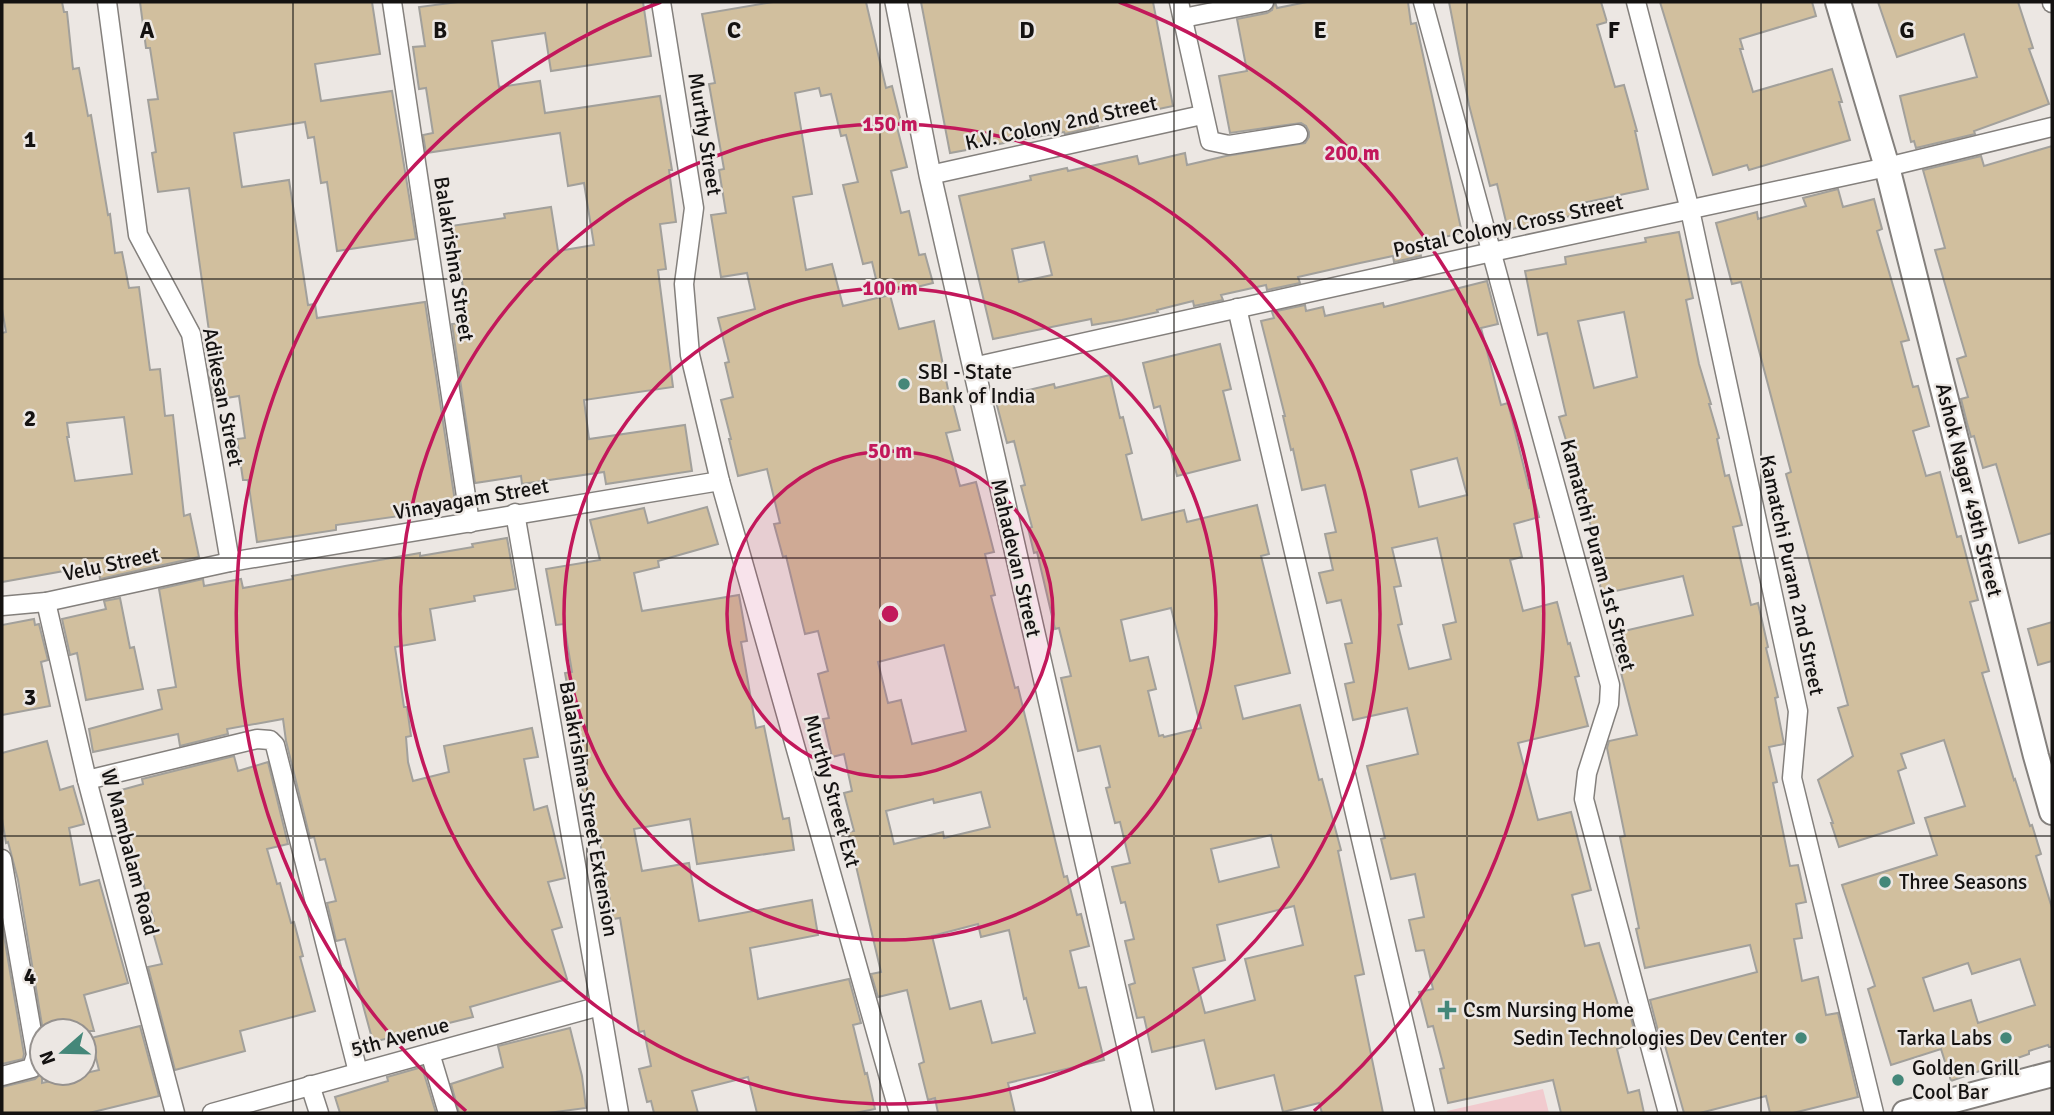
<svg xmlns="http://www.w3.org/2000/svg" width="2054" height="1115" viewBox="0 0 2054 1115" font-family="Signika,sans-serif">
<style>
.green{fill:#f1cace}
.building{fill:#d1bf9e;stroke:#a2a09b;stroke-width:2;fill-rule:evenodd}
.lines{fill:none;stroke-linecap:round;stroke-linejoin:round}
.minor-casing{stroke:#84807d;stroke-width:21}
.tertiary-casing{stroke:#84807d;stroke-width:24}
.secondary-casing{stroke:#84807d;stroke-width:28}
.minor{stroke:#fff;stroke-width:18}
.tertiary{stroke:#fff;stroke-width:21}
.secondary{stroke:#fff;stroke-width:24}
.grid{fill:none;stroke:#141211;stroke-width:2;stroke-opacity:0.55}
.ring{fill:none;stroke:#c2185b;stroke-width:3.5}
.poi-dot{fill:#448779;stroke:#ece7e3;stroke-width:2.5}
.labels{text-anchor:middle;dominant-baseline:central;stroke-width:5;stroke-linejoin:round;paint-order:stroke}
.street-label{font-size:21px;fill:#141211;stroke:#ece7e3}
.poi-label{font-size:21px;fill:#141211;stroke:#ece7e3;text-anchor:start}
.grid-label{font-size:23px;text-anchor:middle;font-weight:bold;fill:#141211;stroke:#ece7e3;stroke-width:5;stroke-linejoin:round;paint-order:stroke}
.centre{fill:#c2185b;stroke:#ece7e3;stroke-width:3.5}
.ring-label{font-size:21px;text-anchor:middle;font-weight:bold;fill:#c2185b;stroke:#ece7e3;stroke-width:5;stroke-linejoin:round;paint-order:stroke}
</style>
<rect width="100%" height="100%" fill="#ece7e3"/>
<!-- green -->
<path class="green" d="M1543 1089 1549 1113H1447V1111Z"/>
<!-- building -->
<g class="building">
<path d="M2 2H62L64 12H67L73 69 79 68 88 116 91 115 108 215 110 214 115 253 122 252 129 288 139 287 150 370 160 369 165 416 173 415 184 516 190 514 199 557 100 579 98 565 2 582V333L6 332 2 309ZM124 417 132 474 75 481 67 437H69L67 423Z"/>
<path d="M140 2H372L380 54 315 64 321 101 392 91 416 239 337 251 327 182 321 183 314 137 308 138 305 122 234 133 242 187 289 180 308 305 315 304 317 318 425 302 456 508 336 525V530L257 542 248 480H243L237 439 245 438 239 396 214 400 208 368 214 367 189 188 158 192 152 153 156 152 148 100 158 99 150 48H146Z"/>
<path d="M458 2H643L651 56 551 71 545 33 492 41 499 87 540 81 545 113 660 96 672 170H669L676 222 660 224 666 269 658 270 673 387 584 400 589 439 685 425 692 471 606 484 604 472 522 484 521 476 475 483 452 324 468 322 458 254 455 255 451 226 505 218 504 214 551 207 558 251 594 245 584 183 568 186 560 133 426 153 423 135 433 133 426 88 419 89 413 47 425 46 419 7Z"/>
<path d="M773 2H866L886 88 892 86 901 122 896 123 907 167 891 171 901 213 909 211 919 255 925 254 933 283 880 296 872 262 863 264 843 185 858 182 846 135 841 136 831 94 821 96 819 88 795 93 812 194 793 197 806 270 832 264 843 306 890 295 899 329 934 321 951 404 953 403 960 430 946 433 960 486 976 482 994 552 985 554 995 595 991 596 1015 688 1018 687 1064 877 1067 876 1077 915 1081 914 1089 946 1070 951 1079 988 1086 987 1104 1060 1008 1083 1015 1113H938L935 1098 928 1100 919 1064 924 1062 907 990 878 997 871 974 881 972 848 832 854 831 844 793 852 791 844 754 832 757 823 719 829 718 818 674 828 671 818 631 805 634 786 556 783 557 774 524 780 523 767 469 738 476 729 439H731L721 400 733 397 725 363 729 362 718 318 755 309 747 273 721 277 711 215 726 213 719 170 724 169 709 84 715 83 702 14ZM944 645 966 731 912 744 901 700 888 703 878 662ZM981 792 990 827 944 838 943 832 894 844 886 811 933 799 934 803ZM978 924 981 937 1009 930 1024 999 1026 998 1035 1033 992 1043 981 1001 950 1009 932 936Z"/>
<path d="M921 2H1153L1173 106 1097 122 1098 126 1065 134 1064 132 950 153Z"/>
<path d="M1275 2 1277 8 1307 2H1408L1411 24 1416 23 1462 233 1418 243 1421 256 1394 262 1393 256 1360 263 1298 277 1300 283 1267 290 1266 285 1221 295 1223 300 1194 306 1193 301 1157 310 1158 312 1122 320 1092 325 1091 319 993 339 959 196 1031 180 1030 176 1067 168 1068 171 1137 156 1139 164 1185 153 1187 165 1226 156 1305 143 1309 137V132L1306 126 1301 123 1230 133 1219 76 1247 71 1237 19 1267 13 1272 10ZM1044 242 1052 275 1019 282 1012 249Z"/>
<path d="M1449 2H1601L1607 22 1597 25 1615 87 1624 85 1637 131H1635L1648 189 1573 205 1575 215 1508 230 1497 184 1490 186 1469 105Z"/>
<path d="M1660 2H1812L1816 16 1740 39 1743 49H1740L1753 92 1832 69 1842 102H1839L1850 140 1749 170 1747 165 1713 175Z"/>
<path d="M1878 2H2018L2033 48 2029 49 2049 104 1974 131 1975 134 1916 148 1914 141 1911 142 1900 96 1977 77 1964 34 1897 57Z"/>
<path d="M2052 146V533L2019 543 1996 464 1983 468 1974 436 1971 437 1967 423 1961 399 1968 397 1957 359 1966 356 1935 250 1945 248 1923 170 1981 156 1984 166Z"/>
<path d="M1838 189 1843 207 1874 199 1882 229 1877 231 1909 340 1901 342 1913 387 1918 386 1929 426 1913 431 1926 476 1940 472 1957 537 1961 536 1978 600 1970 602 1989 671 1982 673 2014 780 2015 779 2030 826 2032 825 2041 854 2036 856 2052 908V1047H2049L2048 1045 2029 1051V1054L1951 1081 1941 1049 1891 1065 1868 989 1875 986 1842 885 1937 855 1925 818 1965 806 1944 740 1901 754 1906 768 1898 771 1914 823 1839 847 1831 823H1833L1818 780 1853 756 1838 708 1848 705 1786 474 1791 472 1741 282 1732 284 1716 223 1757 212 1758 219 1806 206 1803 198ZM2020 959 2035 1005 1978 1023 1971 1000 1934 1011 1923 978 1968 963 1972 974Z"/>
<path d="M1679 232 1693 298 1686 300 1699 364 1711 404H1709L1719 438 1717 439 1725 476 1729 475 1742 525 1733 527 1751 605 1758 603 1768 647 1766 648 1778 697 1775 698 1784 744 1769 747 1777 782 1773 783 1790 866 1798 865 1806 902 1796 904 1802 938 1794 939 1802 981 1818 977 1826 1015 1838 1013 1858 1097 1793 1113H1770L1766 1096 1700 1113H1684L1662 1035H1659L1650 1000 1757 972 1750 945 1645 968 1636 929 1639 928 1620 837 1625 836 1607 748 1609 741 1637 735 1611 634 1693 615 1683 576 1602 594 1593 553 1597 552 1586 507 1559 417 1566 415 1547 333 1538 335 1525 271 1566 264 1565 257 1646 242 1645 238ZM1624 312 1637 377 1594 388 1578 321Z"/>
<path d="M1487 281 1498 324 1481 328 1501 405 1508 403 1529 488 1531 487 1539 517 1514 524 1522 557 1510 560 1523 611 1557 602 1568 644 1570 643 1579 676 1575 677 1588 726 1518 743 1538 820 1571 812 1591 890 1572 895 1585 946 1599 943 1619 1008 1628 1006 1637 1041 1617 1049 1628 1093 1639 1090 1644 1113H1561L1553 1080 1448 1103 1440 1069 1444 1068 1433 1026 1428 1027 1419 992 1433 989 1424 950 1416 951 1409 920 1424 917 1415 874 1391 879 1381 839 1385 838 1367 766 1418 754 1407 708 1353 720 1345 684 1354 682 1345 644 1352 643 1341 600 1327 603 1319 573 1333 570 1325 534 1336 532 1325 485 1302 490 1293 449 1291 450 1283 416H1285L1261 321 1274 318 1272 312 1305 305 1306 311 1323 307 1325 316 1383 303 1384 307ZM1457 458 1467 495 1419 507 1411 470ZM1437 538 1456 622 1443 625 1451 659 1409 669 1398 625 1402 624 1394 587 1401 586 1392 548Z"/>
<path d="M1220 344 1231 389 1223 391 1240 460 1177 476 1160 406 1154 408 1143 363Z"/>
<path d="M1110 375 1120 418 1123 417 1132 453 1126 455 1142 520 1184 510 1187 522 1257 505 1269 554 1261 556 1290 673 1235 686 1243 719 1300 705 1319 780 1322 779 1341 850 1338 851 1364 974 1355 976 1383 1113H1322L1319 1103 1283 1112 1274 1075 1216 1089 1204 1040 1152 1052 1144 1017 1137 1018 1129 985 1135 983 1125 941 1134 939 1125 902 1121 903 1112 867 1130 863 1120 822 1115 823 1106 788 1110 787 1100 746 1078 751 1061 678 1071 676 1059 628 1055 629 1037 552 1034 553 1028 528 1032 527 1021 486 1025 485 1014 441 1007 443 995 398 1054 384 1055 388ZM1171 608 1201 728 1164 737 1163 735 1159 736 1148 691 1156 689 1148 657 1130 661 1121 620ZM1271 835 1279 867 1219 882 1211 849ZM1294 906 1303 945 1245 959 1255 1000 1205 1013 1193 968 1225 960 1217 925Z"/>
<path d="M707 507 718 544 658 561 659 567 634 573 642 611 739 595 747 641 741 642 756 728 764 726 783 819 789 818 794 850 697 864 690 819 634 829 642 871 689 863 699 921 812 900 818 935 750 948 758 999 849 979 861 1023 853 1025 865 1074 867 1073 875 1109 855 1113H757L748 1077 692 1091 698 1113H654L651 1101 647 1102 639 1069 651 1066 644 1031 639 1032 620 918 613 919 599 836H596L589 796 584 797 577 762 581 761 565 673 572 672 564 624 556 625 546 569 600 560 590 520 644 508 648 523Z"/>
<path d="M507 538 516 589 474 596 475 601 430 609 435 640 395 647 404 707H407L411 736 406 737 408 762 413 781 449 772 444 746 532 728 538 757 524 759 534 810 547 806 565 878 548 882 562 927 552 930 567 979 470 1007 473 1017 373 1042 345 939 336 941 327 903 336 901 325 859 320 860 314 837 310 838 286 741 283 719 227 729 228 734 180 746 178 734 93 752 89 729 162 709 158 690 176 687 159 589 203 579 204 586 241 579 243 588 293 579 292 576 345 566 420 553V556L473 547 472 544Z"/>
<path d="M120 598 130 648 134 647 143 689 86 700 77 653 70 655 62 619 106 609 104 601Z"/>
<path d="M34 619 35 625 39 624 48 660 41 662 50 706 2 715V625Z"/>
<path d="M2052 622V661L2038 665 2028 629Z"/>
<path d="M47 741 60 790 73 786 84 824 69 828 80 885 99 880 128 983 84 995 94 1031H43L18 880 8 842 6 843 2 819V753Z"/>
<path d="M234 756 238 771 268 762 288 844 267 849 277 884 280 883 291 923 294 922 303 956 300 957 315 1011 240 1031 245 1051 175 1070 148 967 162 964 150 922 154 921 142 879 136 880 114 792 143 784 142 779Z"/>
<path d="M2 924 24 1054 23 1059 2 1064Z"/>
<path d="M140 1026 159 1096 89 1113H2V1087L35 1079 42 1073V1083L99 1070 91 1038Z"/>
<path d="M570 1028 582 1076 586 1108 548 1113H459L451 1084 503 1067 498 1046Z"/>
<path d="M422 1067 436 1113H340L335 1097 388 1081 387 1077Z"/>
</g>
<g class="lines">
<!-- minor casing -->
<g class="minor-casing">
<g id="minor">
<path d="M107 2 138 235 191 334 230 562"/>
<path d="M392 2 470 523"/>
<path d="M661 2 694 208 684 284 690 355 720 481 899 1113"/>
<path d="M1179 2 1210 141 1229 145 1298 134"/>
<path d="M1423 2 1610 685 1609 704 1587 773 1584 799 1668 1113"/>
<path d="M1636 2 1690 210 1798 711 1792 778 1874 1113"/>
<path d="M2052 2V3"/>
<path d="M1183 18 1264 2"/>
<path d="M930 175 1202 115"/>
<path d="M1237 308 1425 1113"/>
<path d="M973 367 1492 252 1887 167 2052 127"/>
<path d="M515 513 619 1113"/>
<path d="M46 602 87 780 175 1113"/>
<path d="M2 606 46 602 230 562 720 481"/>
<path d="M87 780 257 739 270 740 275 745 358 1072"/>
<path d="M2 859 36 1055 32 1068 2 1076"/>
<path d="M430 1053 448 1113"/>
<path d="M310 1085 319 1113"/>
<path d="M212 1113 600 1006"/>
</g>
</g>
<!-- tertiary casing -->
<g class="tertiary-casing">
<path id="tertiary" d="M896 2 930 175 1143 1113"/>
</g>
<!-- secondary casing -->
<g class="secondary-casing">
<g id="secondary">
<path d="M1838 2 1887 167 2036 756 2052 812"/>
<path d="M1905 1113 2052 1074"/>
</g>
</g>
<!-- minor -->
<use href="#minor" class="minor"/>
<!-- tertiary -->
<use href="#tertiary" class="tertiary"/>
<!-- secondary -->
<use href="#secondary" class="secondary"/>
</g>
<!-- grid -->
<path class="grid" d="M293 2V1113M587 2V1113M880 2V1113M1174 2V1113M1467 2V1113M1761 2V1113M2 279H2052M2 558H2052M2 836H2052"/>
<!-- distance rings -->
<circle cx="890" cy="614" r="163" fill="#c2185b" fill-opacity=".12"/>
<g class="ring">
<circle cx="890" cy="614" r="163"/>
<circle cx="890" cy="614" r="326"/>
<circle cx="890" cy="614" r="490"/>
<path d="M466 1111A653 653 0 0 1 661 2M1119 2A653 653 0 0 1 1314 1111"/>
</g>
<!-- markers -->
<g class="poi-dot">
<circle cx="904" cy="384" r="7"/>
<circle cx="1885" cy="882" r="7"/>
<path d="M1443.5 999.5h7v7h7v7h-7v7h-7v-7h-7v-7h7z"/>
<circle cx="1801" cy="1038" r="7"/>
<circle cx="2006" cy="1038" r="7"/>
<circle cx="1898" cy="1080" r="7"/>
</g>
<g class="labels">
<!-- street labels -->
<g class="street-label">
<text transform="translate(1061 123) rotate(-12)">K.V. Colony 2nd Street</text>
<text transform="translate(705 134) rotate(81)">Murthy Street</text>
<text transform="translate(1508 226) rotate(-12)">Postal Colony Cross Street</text>
<text transform="translate(454 259) rotate(81)">Balakrishna Street</text>
<text transform="translate(223 397) rotate(79)">Adikesan Street</text>
<text transform="translate(1969 490) rotate(76)">Ashok Nagar 49th Street</text>
<text transform="translate(471 499) rotate(-10)">Vinayagam Street</text>
<text transform="translate(1598 555) rotate(75)">Kamatchi Puram 1st Street</text>
<text transform="translate(1016 558) rotate(77)">Mahadevan Street</text>
<text transform="translate(111 564) rotate(-12)">Velu Street</text>
<text transform="translate(1792 575) rotate(78)">Kamatchi Puram 2nd Street</text>
<text transform="translate(832 791) rotate(74)">Murthy Street Ext</text>
<text transform="translate(589 809) rotate(80)">Balakrishna Street Extension</text>
<text transform="translate(130 852) rotate(75)">W Mambalam Road</text>
<text transform="translate(400 1037) rotate(-15)">5th Avenue</text>
</g>
<!-- poi labels -->
<g class="poi-label">
<text x="918" y="372">SBI - State<tspan x="918" dy="24">Bank of India</tspan></text>
<text x="1899" y="882">Three Seasons</text>
<text x="1463" y="1010">Csm Nursing Home</text>
<text x="1787" y="1038" text-anchor="end">Sedin Technologies Dev Center</text>
<text x="1992" y="1038" text-anchor="end">Tarka Labs</text>
<text x="1912" y="1068">Golden Grill<tspan x="1912" dy="24">Cool Bar</tspan></text>
</g>
</g>
<g class="grid-label">
<text x="147" y="38">A</text>
<text x="440" y="38">B</text>
<text x="734" y="38">C</text>
<text x="1027" y="38">D</text>
<text x="1320" y="38">E</text>
<text x="1614" y="38">F</text>
<text x="1907" y="38">G</text>
<text x="30" y="147">1</text>
<text x="30" y="426">2</text>
<text x="30" y="705">3</text>
<text x="30" y="984">4</text>
</g>
<circle cx="890" cy="614" r="10" class="centre"/>
<g class="ring-label">
<text x="890" y="131">150 m</text>
<text x="1352" y="160">200 m</text>
<text x="890" y="295">100 m</text>
<text x="890" y="458">50 m</text>
</g>
<!-- border -->
<rect width="2054" height="1115" fill="none" stroke="#141211" stroke-width="7"/>
<!-- north arrow -->
<g transform="translate(63 1052) rotate(250)"><circle r="33" fill="#ece7e3" stroke="#96928f" stroke-width="2"/>
<path d="M0-5L12 26L0 18L-12 26Z" fill="#448779"/>
<text y="-10" font-size="19" font-weight="bold" text-anchor="middle" fill="#141211">N</text>
</g>
</svg>
